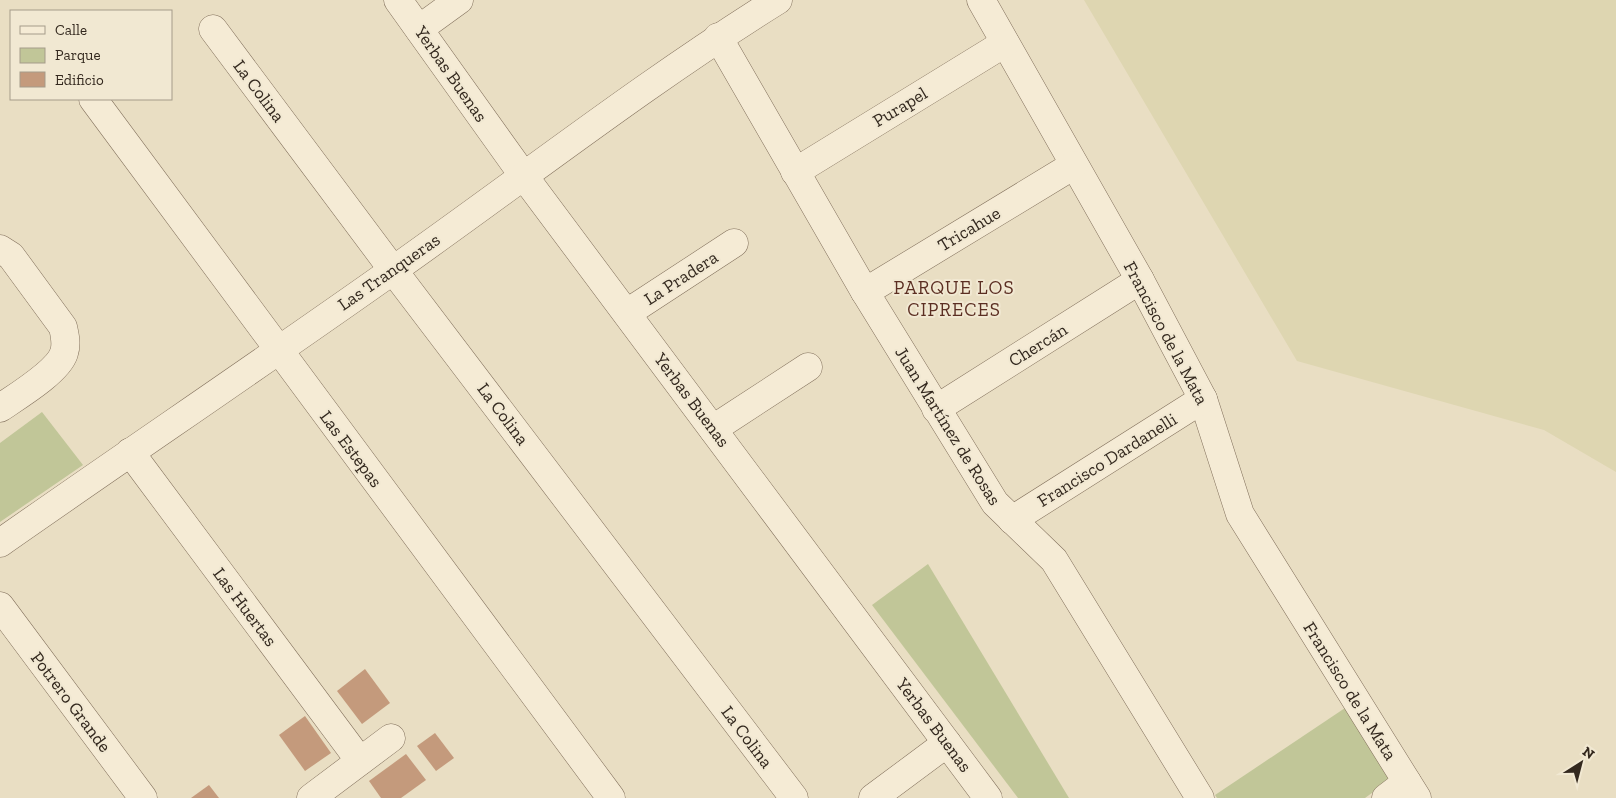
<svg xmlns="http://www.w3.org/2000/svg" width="1616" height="798" viewBox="0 0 1616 798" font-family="'Zilla Slab',serif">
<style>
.farmland{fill:#ded6b1}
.green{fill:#c1c698}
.building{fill:#c49a7c}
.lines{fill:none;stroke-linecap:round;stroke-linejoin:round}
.minor-casing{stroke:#82705c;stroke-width:29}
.minor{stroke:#f5ebd5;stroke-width:28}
.labels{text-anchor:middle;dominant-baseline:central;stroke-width:4;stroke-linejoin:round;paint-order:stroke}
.street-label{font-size:18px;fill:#33281e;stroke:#f1e8d2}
.neighbourhood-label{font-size:19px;letter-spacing:1px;fill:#5b2e22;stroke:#f1e8d2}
</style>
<rect width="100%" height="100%" fill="#e9dec3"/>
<!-- farmland -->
<path class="farmland" d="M1084 0H1616V472L1544 430 1297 361Z"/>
<!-- green -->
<g class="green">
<path d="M42 412 83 465 0 522V443Z"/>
<path d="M928 564 1069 798H1018L872 605Z"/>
<path d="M1348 706 1394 777 1365 798H1217L1215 795Z"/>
</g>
<!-- building -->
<g class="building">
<path d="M365 669 390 703 362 724 337 691Z"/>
<path d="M305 716 331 753 305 771 279 735Z"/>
<path d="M435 733 454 758 436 771 417 746Z"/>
<path d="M406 754 426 780 401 798H381L369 781Z"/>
<path d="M209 785 219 798H191Z"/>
</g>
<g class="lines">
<!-- minor casing -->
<g class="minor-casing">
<g id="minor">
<path d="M398 0 523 175 988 798"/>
<path d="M981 0 1140 280 1203 399 1240 514 1417 798"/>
<path d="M213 29 393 270 794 798"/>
<path d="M419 29 459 0"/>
<path d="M718 37 865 292 995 503 1054 560 1200 798"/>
<path d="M93 99 611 798"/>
<path d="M795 172 1005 43"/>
<path d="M0 249 11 256 63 327C65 336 67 344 64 353 58 372 16 397 0 408"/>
<path d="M865 292 1074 165"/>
<path d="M627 313 734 243"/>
<path d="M936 409 1140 280"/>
<path d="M713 429 808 367"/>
<path d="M130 452 360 761"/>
<path d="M1012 520 1203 399"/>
<path d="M0 543C130 452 262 363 392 271 521 180 645 83 778 0"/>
<path d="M0 606 143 798"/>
<path d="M311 798 391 738"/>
<path d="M873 798 947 743"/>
<path d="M1386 798 1407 782"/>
</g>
</g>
<!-- minor -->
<use href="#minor" class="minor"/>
</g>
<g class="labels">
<!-- street labels -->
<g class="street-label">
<text transform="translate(451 74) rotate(55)">Yerbas Buenas</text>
<text transform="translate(259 91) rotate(53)">La Colina</text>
<text transform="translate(900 107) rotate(-31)">Purapel</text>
<text transform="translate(969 229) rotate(-31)">Tricahue</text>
<text transform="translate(389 272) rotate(-35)">Las Tranqueras</text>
<text transform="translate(681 278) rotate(-33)">La Pradera</text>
<text transform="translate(1166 333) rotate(62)">Francisco de la Mata</text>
<text transform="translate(1038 345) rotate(-32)">Chercán</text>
<text transform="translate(692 400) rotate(53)">Yerbas Buenas</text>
<text transform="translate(503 414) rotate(53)">La Colina</text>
<text transform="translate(948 426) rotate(58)">Juan Martínez de Rosas</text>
<text transform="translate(351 449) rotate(53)">Las Estepas</text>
<text transform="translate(1107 460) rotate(-32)">Francisco Dardanelli</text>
<text transform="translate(245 607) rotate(53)">Las Huertas</text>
<text transform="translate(1350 691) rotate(58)">Francisco de la Mata</text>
<text transform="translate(71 702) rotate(53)">Potrero Grande</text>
<text transform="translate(934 725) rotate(53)">Yerbas Buenas</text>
<text transform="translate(747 737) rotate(53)">La Colina</text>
</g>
<!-- neighbourhood labels -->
<g class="neighbourhood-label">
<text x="954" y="287">PARQUE LOS<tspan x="954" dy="22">CIPRECES</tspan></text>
</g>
</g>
<!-- legend -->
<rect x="10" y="10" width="162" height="90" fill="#f1e8d2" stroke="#a59b8a"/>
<rect x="20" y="26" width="25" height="8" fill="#f5ebd5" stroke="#a59b8a"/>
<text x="55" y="35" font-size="15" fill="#33281e">Calle</text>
<rect x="20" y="48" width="25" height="15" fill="#c1c698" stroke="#a59b8a"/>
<text x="55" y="60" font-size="15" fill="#33281e">Parque</text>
<rect x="20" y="72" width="25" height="15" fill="#c49a7c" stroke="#a59b8a"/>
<text x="55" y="85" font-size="15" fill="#33281e">Edificio</text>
<!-- north arrow -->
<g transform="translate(1581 763) rotate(36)" stroke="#f1e8d2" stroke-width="4" paint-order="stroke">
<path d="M0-4L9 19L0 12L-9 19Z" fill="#33281e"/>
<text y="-8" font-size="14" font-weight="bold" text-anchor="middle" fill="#33281e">N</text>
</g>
</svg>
